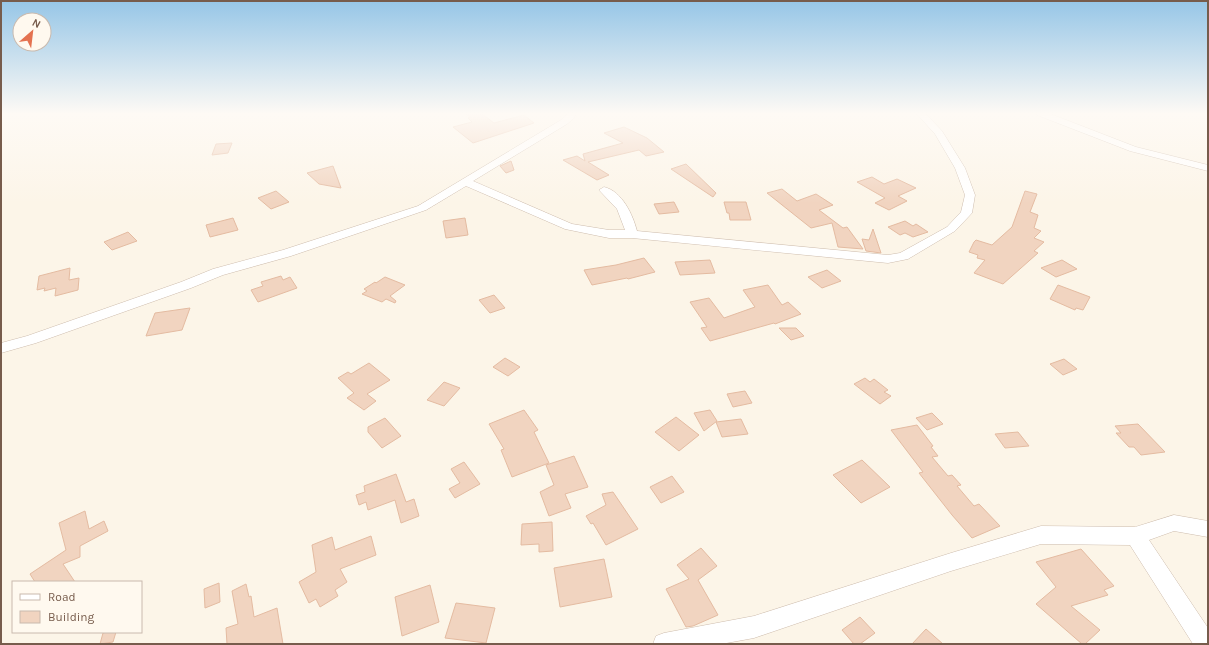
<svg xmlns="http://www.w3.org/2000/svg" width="1209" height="645" viewBox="0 0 1209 645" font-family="Karla,sans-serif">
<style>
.building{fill:#f1d4c0;stroke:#e4bba1}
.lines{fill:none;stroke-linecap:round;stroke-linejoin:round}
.minor-casing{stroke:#cebdae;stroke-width:1}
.minor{fill:#fff;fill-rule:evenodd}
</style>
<rect width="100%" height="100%" fill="#fcf5e8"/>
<!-- building -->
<g class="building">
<path d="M465 113H481L494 123 524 115 534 123 473 143 453 127 472 122 468 118 470 117Z"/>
<path d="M624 127 647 138 664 152 646 156 639 150 588 162 609 175 597 180 563 160 577 156 585 161 583 154 623 143 604 133Z"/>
<path d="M232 143 228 153 212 155 216 144Z"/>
<path d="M511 161 514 170 506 173 500 166Z"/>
<path d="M686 164 716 193 713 197 671 169Z"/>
<path d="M333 166 341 188 319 184 307 173Z"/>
<path d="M872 177 884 184 897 179 916 188 898 196 907 201 889 210 875 203 885 198 857 182Z"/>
<path d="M782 189 797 201 816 194 833 205 819 210 843 228 847 227 863 249 838 247 832 223 811 228 767 193Z"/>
<path d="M276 191 289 202 271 209 258 198Z"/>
<path d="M1025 191 1037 194 1030 212 1038 215 1034 228 1041 231 1034 238 1044 242 1034 251 1038 253 1003 284 974 273 985 260 977 258 978 255 969 252 974 242 976 240 992 245 1012 227Z"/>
<path d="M674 202 679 212 659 214 654 204Z"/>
<path d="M724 202H746L751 220H730L729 213H727Z"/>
<path d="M233 218 238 230 210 237 206 225Z"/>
<path d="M465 218 468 235 446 238 443 221Z"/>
<path d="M905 221 913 226 916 224 928 232 913 237 905 233 900 235 888 227Z"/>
<path d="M873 229 881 253 866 251 862 239 869 240Z"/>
<path d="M128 232 137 241 112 250 104 242Z"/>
<path d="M644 258 655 272 628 279 627 278 592 285 584 270 616 265Z"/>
<path d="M710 260 715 273 680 275 675 262Z"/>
<path d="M1062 260 1077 269 1056 277 1041 268Z"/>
<path d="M70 268 69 280 79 278 78 290 55 296 56 288 44 291 45 288 37 290 39 276Z"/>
<path d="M827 270 841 281 822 288 808 277Z"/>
<path d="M281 276 283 280 290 277 297 288 258 302 251 290 263 286 261 282Z"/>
<path d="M385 277 405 285 390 296 396 301 395 303 386 299 382 302 362 294 367 291 364 289 375 282 376 283Z"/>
<path d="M768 285 782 305 788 302 801 314 775 324 774 323 710 341 701 328 707 327 690 302 709 298 724 318 755 307 743 290Z"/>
<path d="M1058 285 1090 297 1083 310 1076 308 1075 310 1050 299Z"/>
<path d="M494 295 505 308 490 313 479 300Z"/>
<path d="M190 308 182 330 146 336 155 313Z"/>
<path d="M779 328H796L804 336 791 340Z"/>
<path d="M505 358 520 367 508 376 493 367Z"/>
<path d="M1064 359 1077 369 1063 375 1050 364Z"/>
<path d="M369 363 390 380 367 394 376 401 364 410 347 398 354 393 338 378 348 372 351 374Z"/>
<path d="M865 378 870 382 874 379 888 390 884 392 891 396 880 404 854 384Z"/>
<path d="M444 382 460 388 444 406 427 400Z"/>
<path d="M745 391 752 403 733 407 727 394Z"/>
<path d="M524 410 538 430 534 432 549 463 512 477 501 450 504 449 489 424Z"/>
<path d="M710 410 717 421 704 431 694 413Z"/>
<path d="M932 413 943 424 927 430 916 418Z"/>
<path d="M676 417 699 435 679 451 655 432Z"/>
<path d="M385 418 401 436 382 448 368 432V427Z"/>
<path d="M741 419 748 434 722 437 716 422Z"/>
<path d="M1138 424 1165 452 1141 455 1134 447H1129L1116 433H1121L1115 426Z"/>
<path d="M917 425 933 446 931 447 938 456 932 457 948 476 952 475 961 485 957 486 974 506 979 504 1000 526 972 538 952 515 919 473 923 472 891 430Z"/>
<path d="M1018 432 1029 446 1005 448 995 434Z"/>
<path d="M574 456 588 487 565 494 571 508 549 516 540 492 554 485 546 465Z"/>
<path d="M862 460 890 487 861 503 833 475Z"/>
<path d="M464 462 480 484 455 498 449 489 460 483 451 469Z"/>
<path d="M396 474 406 502 414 499 419 516 401 523 395 500 368 510 366 502 359 505 356 495 365 492 364 486Z"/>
<path d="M672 476 684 492 661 503 650 487Z"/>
<path d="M613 492 638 529 606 545 593 523 591 524 586 516 606 505 602 494Z"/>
<path d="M85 511 89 529 104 521 108 531 80 546V557L63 564 75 582H35L30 574 66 550 59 523Z"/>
<path d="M552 522 553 551 539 552V544L521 545 522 524Z"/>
<path d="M371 536 376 555 340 569 347 582 335 590 338 596 320 607 316 599 309 603 299 582 316 572 312 545 332 537 335 550Z"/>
<path d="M701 548 717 566 698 580 718 615 693 626 686 627 666 589 689 579 677 565Z"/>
<path d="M1081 549 1114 586 1104 590 1108 595 1071 606 1100 630 1085 644H1082L1036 604 1056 587 1036 562Z"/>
<path d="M604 559 612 597 560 607 554 568Z"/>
<path d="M219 583 220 602 205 608 204 589Z"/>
<path d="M246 584 249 597 251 596 254 617 277 608 283 644H227L226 628 238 624 232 591Z"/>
<path d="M430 585 439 622 402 636 395 597Z"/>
<path d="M456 603 495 608 486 643 445 638Z"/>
<path d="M860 617 875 633 860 644H854L842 630Z"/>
<path d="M926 629 943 644H912Z"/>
<path d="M107 632H116L113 642 100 644 103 633Z"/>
</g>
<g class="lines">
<!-- minor casing -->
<g class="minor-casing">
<g id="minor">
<path d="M568 113H576L574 118 567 124 473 181 572 224 609 230H625L617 209 599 190 604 187C622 191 633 215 637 231L888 255 900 253 947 227 961 212 965 195 955 168 935 134 916 113H925L942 131 965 168 975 195 972 213 955 231 908 259 888 263 632 238H609L565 229 466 186 426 210 291 256 223 275 191 288 36 343 1 353V343L27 336 181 282 213 269 283 250 418 206 561 120Z"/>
<path d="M1036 113H1048L1136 147 1208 165V171L1130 151 1037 115Z"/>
<path d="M1174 515 1208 521V537L1174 531 1149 540 1208 628V644H1193L1130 545 1041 544 951 571 754 638 721 644H653L656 636 664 633 754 616 951 553 1041 526 1135 527Z"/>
</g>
</g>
<!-- minor -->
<use href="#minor" class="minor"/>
</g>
<!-- sky -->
<linearGradient id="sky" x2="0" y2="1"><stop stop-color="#96c6e7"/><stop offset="0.56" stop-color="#fefaf5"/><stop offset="1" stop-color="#fefaf5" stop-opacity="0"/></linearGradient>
<rect width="1209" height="203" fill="url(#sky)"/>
<!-- border -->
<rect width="1209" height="645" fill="none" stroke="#775c4c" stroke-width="4"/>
<!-- legend -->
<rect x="12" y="581" width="130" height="52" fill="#fff9ef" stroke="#c9baae"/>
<rect x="20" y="594" width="20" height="6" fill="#ffffff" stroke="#c9baae"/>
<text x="48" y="601" font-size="12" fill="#775c4c">Road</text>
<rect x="20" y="611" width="20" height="12" fill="#f1d4c0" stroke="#c9baae"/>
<text x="48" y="621" font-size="12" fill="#775c4c">Building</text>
<!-- north arrow -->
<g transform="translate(32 32) rotate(28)"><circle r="19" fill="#fff9ef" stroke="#c9baae"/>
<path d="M0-3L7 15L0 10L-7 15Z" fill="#e47250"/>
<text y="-6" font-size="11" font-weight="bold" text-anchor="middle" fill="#775c4c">N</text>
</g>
</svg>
